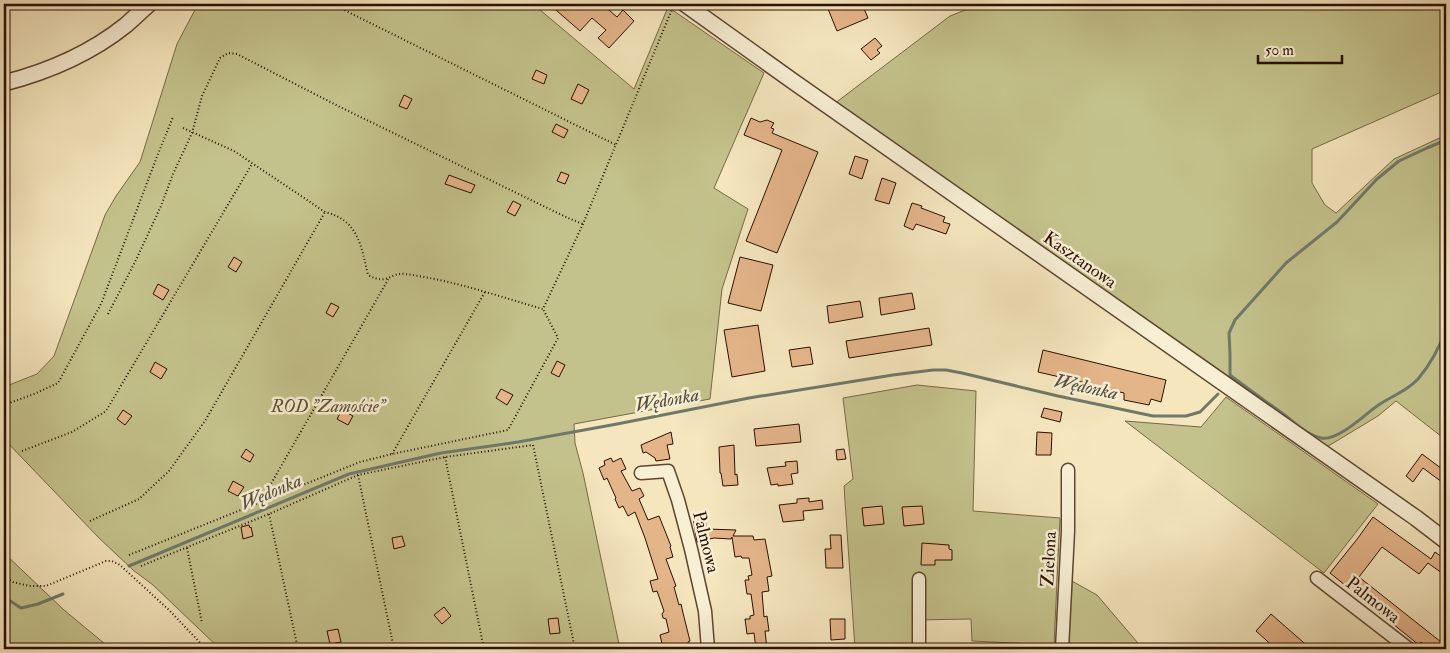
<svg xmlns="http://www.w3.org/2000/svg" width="1450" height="653" viewBox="0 0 1450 653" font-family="'IM FELL Double Pica',serif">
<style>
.green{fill:#c4c28c;stroke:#786846}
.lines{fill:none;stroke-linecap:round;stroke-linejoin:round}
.stream{stroke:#6f796a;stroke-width:3}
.building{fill:#e5b58a;stroke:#2b0f00}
.minor-casing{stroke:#5e4530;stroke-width:15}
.tertiary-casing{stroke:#5e4530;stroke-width:18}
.path{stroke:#2b0f00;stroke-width:2;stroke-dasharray:1 2.5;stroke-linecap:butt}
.minor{stroke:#f8efd5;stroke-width:12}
.tertiary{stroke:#f8efd5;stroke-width:15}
.labels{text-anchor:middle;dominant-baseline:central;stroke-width:5;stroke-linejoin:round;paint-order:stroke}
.street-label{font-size:18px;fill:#2b0f00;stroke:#f8efd5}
.park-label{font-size:18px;font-style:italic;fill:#614e31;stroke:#f8efd5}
.water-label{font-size:19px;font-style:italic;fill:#534d3e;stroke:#f8efd5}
</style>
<rect width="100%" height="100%" fill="#f5e6be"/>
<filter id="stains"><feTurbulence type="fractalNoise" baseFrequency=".004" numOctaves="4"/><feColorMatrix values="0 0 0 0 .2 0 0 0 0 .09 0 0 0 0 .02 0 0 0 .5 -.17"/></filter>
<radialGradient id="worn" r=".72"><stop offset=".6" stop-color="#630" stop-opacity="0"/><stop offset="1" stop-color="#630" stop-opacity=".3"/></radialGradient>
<!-- green -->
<g class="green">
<path d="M198 4H533L634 89 668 7 764 73 714 188 748 209 722 289 710 399 574 424 575 443 583 473 620 649H220L153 585 133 570 99 538 4 439V387L37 374 54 356 105 215 116 196 140 162 177 44Z"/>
<path d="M977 4H1446V90L1312 149V183L1325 205 1336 213 1394 159 1446 135V440L1396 401 1378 416 1325 448 834 104 950 16 973 7Z"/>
<path d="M917 385 976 391 973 511 1060 518 1054 645 972 641 971 619 914 620 915 649H855L844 486 853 479 843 398Z"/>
<path d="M1226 397 1378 504 1324 573 1125 421 1201 427Z"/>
<path d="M4 553 64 610 111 649H4Z"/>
<path d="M1070 580 1097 595 1143 649H1066Z"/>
</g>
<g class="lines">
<!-- stream -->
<g class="stream">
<path d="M1446 140 1427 148 1399 161 1377 179 1337 222 1286 263 1235 320 1229 333 1230 354V375C1248 389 1267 402 1286 416 1296 424 1308 435 1321 438 1338 442 1367 412 1380 404 1394 395 1407 391 1418 379 1430 365 1440 346 1446 329"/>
<path d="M129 566 349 474 441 453 518 442 617 424 749 398 893 375 933 370H946L962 373 1058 396 1153 416H1186L1200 412 1218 394"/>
<path d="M4 597 21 608 38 604 63 594"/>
</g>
</g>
<!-- building -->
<g class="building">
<path d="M549 4H602L617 17 623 10 634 21 609 48 598 38 606 30 592 18 580 31Z"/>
<path d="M826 4H862L868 18 837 31Z"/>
<path d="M875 38 882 46 877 50 880 53 871 60 861 49Z"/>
<path d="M536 70 547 75 544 84 532 79Z"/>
<path d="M578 84 589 90 582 104 571 99Z"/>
<path d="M404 95 412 99 407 109 399 106Z"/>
<path d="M751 118 760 122 767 120 774 123 771 128 774 129 772 133 818 152 777 253 746 241 782 150 744 135Z"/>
<path d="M556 124 568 130 564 138 552 132Z"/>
<path d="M855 156 868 160 862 179 849 174Z"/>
<path d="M561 172 569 175 565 184 557 181Z"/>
<path d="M449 175 475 185 471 193 445 184Z"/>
<path d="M882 178 896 183 889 204 875 200Z"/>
<path d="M513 201 521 205 515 216 507 212Z"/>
<path d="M912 203 922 206 921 208 945 217 943 222 950 224 946 234 916 224 913 230 904 226Z"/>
<path d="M234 257 242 262 236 272 228 267Z"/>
<path d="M740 257 773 265 761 311 728 303Z"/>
<path d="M158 284 169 290 163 300 153 294Z"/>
<path d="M912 293 915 309 881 315 879 298Z"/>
<path d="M860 301 863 317 829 323 827 306Z"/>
<path d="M331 303 339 307 333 317 326 313Z"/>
<path d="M758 325 765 371 732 377 724 330Z"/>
<path d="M929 328 932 345 849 358 846 341Z"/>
<path d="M810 347 813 364 792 367 789 350Z"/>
<path d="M1043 350 1166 380 1161 402 1151 399 1149 405 1124 400V393L1099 387 1097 393 1085 390 1086 383 1038 372Z"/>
<path d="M557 361 565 365 559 377 551 373Z"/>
<path d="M155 362 167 369 161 379 150 372Z"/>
<path d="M501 389 513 395 507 405 496 398Z"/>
<path d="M1044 408 1062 412 1060 422 1041 417Z"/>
<path d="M123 410 132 416 125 425 117 419Z"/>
<path d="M342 410 353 416 348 425 337 419Z"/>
<path d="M799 424 801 442 756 446 754 429Z"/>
<path d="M671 432 673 444 667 445 670 459 656 461 655 458 646 452 643 453 641 445Z"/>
<path d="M1037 432 1052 433 1051 455H1036Z"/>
<path d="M734 445 735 475 737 474 738 485 723 486 721 473H720L719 447Z"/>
<path d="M246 449 254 455 250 462 241 457Z"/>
<path d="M844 449 846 459 837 460 836 450Z"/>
<path d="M1422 454 1446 472V485L1423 468 1413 482 1406 476Z"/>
<path d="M611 458 613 462 621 458 626 469 621 471 632 491 640 488 644 496 639 499 648 520 659 516 671 546 670 547 673 557 666 559 676 586 674 587 679 605 681 604 683 613 690 641 688 642 689 649H670L669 646 663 648 660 635 669 632 666 619 663 618 662 614 664 611 657 591 653 592 650 581 658 579 645 538 635 512 628 516 623 506 619 508 615 499 616 498 607 478 604 480 599 468 605 465 604 461Z"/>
<path d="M797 461 798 473 791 474 793 484 778 486V484L771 485 767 468 786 466 785 462Z"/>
<path d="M233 481 244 487 238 496 228 491Z"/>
<path d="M809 498V502L822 500 823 509 803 511 804 520 783 522 779 505 797 503V499Z"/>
<path d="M882 506 884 524 864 526 862 508Z"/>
<path d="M922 506 924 524 904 526 902 507Z"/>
<path d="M704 515 707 529 736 530 733 536H753L754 540 765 539 772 576 767 577 769 591 762 592 764 617 767 616 769 631H765L767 649H756L754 633 747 634 745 619H750V616L754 615 751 594H747L745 580H749L748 576 752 575 749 558H742L741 556 735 557 732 537 731 539 714 538 697 542 693 518Z"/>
<path d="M1373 517 1431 559 1435 552 1446 560V576L1428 563 1419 574 1382 547 1359 577 1441 642 1436 649 1428 645 1426 647 1421 642 1419 645 1330 573 1358 538Z"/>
<path d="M249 525 250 528 251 527 253 536 243 539 241 527Z"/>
<path d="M830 535H841L843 568H826L825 549H831Z"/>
<path d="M402 536 405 546 394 549 392 538Z"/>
<path d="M922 543 949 545V549L952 550V560H935V565H921Z"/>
<path d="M444 607 451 616 442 624 434 615Z"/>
<path d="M1271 614 1311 649H1276L1256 631Z"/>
<path d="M558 618 560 633 550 634 548 619Z"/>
<path d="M830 619H845V639L831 640Z"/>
<path d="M338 629 341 642 330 644 327 631Z"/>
</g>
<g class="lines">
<!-- minor casing -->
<g class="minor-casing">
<g id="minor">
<path d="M641 473 668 471 678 500 691 549 705 611 708 649"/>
<path d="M1317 578 1409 649"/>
<path d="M919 579V649"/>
<path d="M1062 649 1068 531V470"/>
</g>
</g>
<!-- tertiary casing -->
<g class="tertiary-casing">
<g id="tertiary">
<path d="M685 4 794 82 1416 518 1446 541"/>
<path d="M4 83C47 72 91 53 126 25 134 18 141 11 149 4"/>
</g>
</g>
<!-- path -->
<g class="path">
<path d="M332 4 616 145"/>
<path d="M183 128 234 151 325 212C358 220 361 245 368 275 388 286 390 272 405 274 452 280 498 296 543 309L583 224 673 7"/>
<path d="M108 314 135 262 161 206 173 174 192 133 202 96 220 58 228 53 237 54 340 107 568 218 583 224"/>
<path d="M4 405 34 394 58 383 101 304 158 154 173 117"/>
<path d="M22 451 72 432 106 411 252 164"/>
<path d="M392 454 485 292"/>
<path d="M445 457 484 649"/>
<path d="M358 475 394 649"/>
<path d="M266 500 268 489 389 278"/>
<path d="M269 514 298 649"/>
<path d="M90 521 139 499 169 471 205 421 325 212"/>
<path d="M187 548 202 623"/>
<path d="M129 555 360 462 392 454 508 430 558 338 543 309"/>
<path d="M141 566 269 514 358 475 445 457 533 445 575 649"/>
<path d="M4 576 13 582 29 586H46L106 561H112L120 565 170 611 206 649"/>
</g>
<!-- minor -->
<use href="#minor" class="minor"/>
<!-- tertiary -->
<use href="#tertiary" class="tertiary"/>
</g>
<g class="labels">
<!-- street labels -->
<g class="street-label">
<text transform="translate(1080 260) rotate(35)">Kasztanowa</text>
<text transform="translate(706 542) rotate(76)">Palmowa</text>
<text transform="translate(1049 559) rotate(-87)">Zielona</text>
<text transform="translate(1373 600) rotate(38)">Palmowa</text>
</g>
<!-- park labels -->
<g class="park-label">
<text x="328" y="406">ROD "Zamoście"</text>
</g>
<!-- water labels -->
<g class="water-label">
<text transform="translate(1086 387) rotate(12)">Wędonka</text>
<text transform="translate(667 400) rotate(-10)">Wędonka</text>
<text transform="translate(271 492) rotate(-23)">Wędonka</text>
</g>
</g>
<!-- margin -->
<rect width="1450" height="653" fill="none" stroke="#f5e6be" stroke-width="20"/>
<rect x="5" y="5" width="1440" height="643" fill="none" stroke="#2b0f00" stroke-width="2.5"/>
<rect x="10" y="10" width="1430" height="633" fill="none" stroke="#2b0f00"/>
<!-- scale -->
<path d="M1258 55v8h84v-8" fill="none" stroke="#2b0f00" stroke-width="2.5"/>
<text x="1265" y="55" font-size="15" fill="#2b0f00" stroke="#f8efd5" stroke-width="4" paint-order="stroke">50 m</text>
<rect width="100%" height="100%" filter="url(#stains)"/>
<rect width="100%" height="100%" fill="url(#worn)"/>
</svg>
